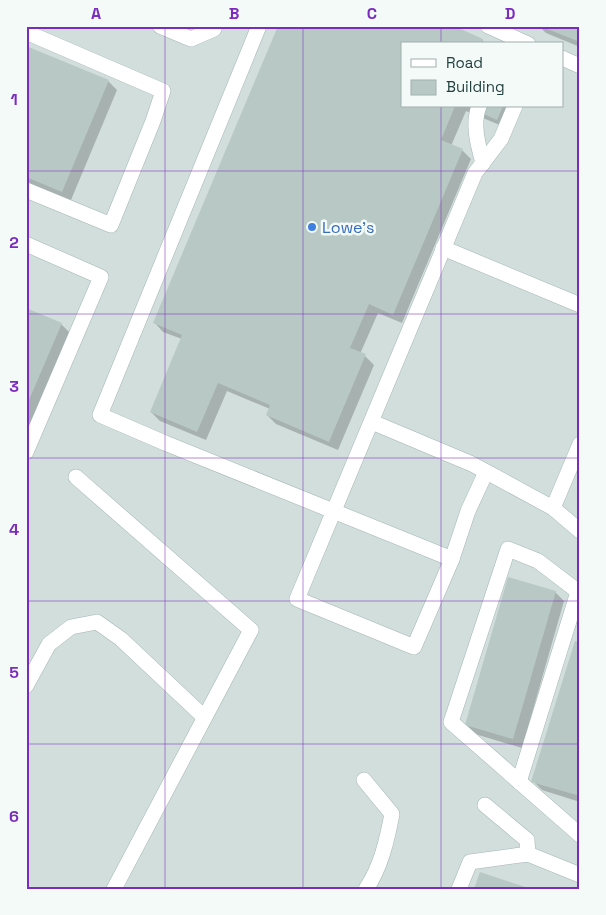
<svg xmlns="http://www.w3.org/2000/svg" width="606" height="915" viewBox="0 0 606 915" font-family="'Space Grotesk',sans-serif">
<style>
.built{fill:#d1dedb;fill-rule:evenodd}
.shadow{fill:#0003}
.building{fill:#b8c9c5}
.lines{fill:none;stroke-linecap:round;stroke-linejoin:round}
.minor-casing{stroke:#a5b6b4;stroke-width:16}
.minor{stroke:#fff;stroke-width:15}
.grid{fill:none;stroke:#7b2cbf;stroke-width:1;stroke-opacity:0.55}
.shop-dot{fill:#3f7fe0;stroke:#f4faf8;stroke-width:2}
.labels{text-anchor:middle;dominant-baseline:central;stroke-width:5;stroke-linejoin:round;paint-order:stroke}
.shop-label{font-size:16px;fill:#366cbe;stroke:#f4faf8;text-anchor:start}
.neatline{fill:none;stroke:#7b2cbf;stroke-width:2}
.grid-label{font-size:16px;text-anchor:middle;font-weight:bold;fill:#7b2cbf}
</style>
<rect width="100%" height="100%" fill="#e3eeeb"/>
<!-- built -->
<path class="built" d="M26 26H580V889H26ZM402 44H562V106H402Z"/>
<!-- shadow -->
<g class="shadow">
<path d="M279 26 482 40 486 44H402V106H516L507 128 466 111 451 146 462 150 471 159 402 323 378 313 360 354 365 356 374 365 338 450 276 424 267 415 270 409 227 391 206 440 160 421 151 412 182 339 163 332 154 322Z"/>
<path d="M539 26H580V47L546 33Z"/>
<path d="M26 47 108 81 117 90 71 200 26 182Z"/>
<path d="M26 309 61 324 70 333 26 438Z"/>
<path d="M555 592 564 601 522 748 475 734 466 725Z"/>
<path d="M580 643V802L542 790 533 781Z"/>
</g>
<!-- building -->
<g class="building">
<path d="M278 26H454L483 39 481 44H402V106H455L441 140 463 149 393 315 369 304 350 348 366 354 329 442 266 415 270 405 218 383 197 432 150 412 182 335 153 323Z"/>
<path d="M540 26H580V42Z"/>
<path d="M26 46 109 80 62 192 26 177Z"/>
<path d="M466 106H503L497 120Z"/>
<path d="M26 308 62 323 26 407Z"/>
<path d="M508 577 556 591 513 739 465 725Z"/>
<path d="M575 641 580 642V796L531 782Z"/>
<path d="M480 872 528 888V889H474Z"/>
</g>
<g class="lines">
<!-- minor casing -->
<g class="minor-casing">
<g id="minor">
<path d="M160 26 191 39 214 29 215 26"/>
<path d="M259 26 100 415 165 443 452 559"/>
<path d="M488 26 528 44"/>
<path d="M26 32 163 91 153 121 111 225 26 190"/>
<path d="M562 58 580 66"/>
<path d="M479 106C472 124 478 145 483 163"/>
<path d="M26 244 101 277 26 452"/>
<path d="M443 248 580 305"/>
<path d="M372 422 472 464 553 508 580 531"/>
<path d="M486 472 468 511 452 559 414 647 297 599 475 173 501 139 515 106"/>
<path d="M76 477 251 630 114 889"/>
<path d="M553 508 580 444"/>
<path d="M580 593 538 561 508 549 451 722 580 835"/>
<path d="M26 686 49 644 71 627 97 622 121 639 204 717"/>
<path d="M364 780 392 814C387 840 381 867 366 889"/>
<path d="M519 782 578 592"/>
<path d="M485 805 527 840 528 854"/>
<path d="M459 889 470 862 528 854 580 875"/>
</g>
</g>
<!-- minor -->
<use href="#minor" class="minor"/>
</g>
<!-- grid -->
<path class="grid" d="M165 26V889M303 26V889M441 26V44M441 106V889M26 171H580M26 314H580M26 458H580M26 601H580M26 744H580"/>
<!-- markers -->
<circle class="shop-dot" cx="312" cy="227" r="5"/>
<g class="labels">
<!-- shop labels -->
<g class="shop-label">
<text x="322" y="227">Lowe's</text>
</g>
</g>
<!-- border -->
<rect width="606" height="915" fill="none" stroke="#f4faf8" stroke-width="55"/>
<!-- legend -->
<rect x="401" y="42" width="162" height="65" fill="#f4faf8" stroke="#a0b0ae"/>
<rect x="411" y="59" width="25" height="8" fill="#ffffff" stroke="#a0b0ae"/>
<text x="446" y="68" font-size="15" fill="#22403e">Road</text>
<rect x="411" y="80" width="25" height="15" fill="#b8c9c5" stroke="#a0b0ae"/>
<text x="446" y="92" font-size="15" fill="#22403e">Building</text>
<rect x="28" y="28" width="550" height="860" class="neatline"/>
<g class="grid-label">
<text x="96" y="19">A</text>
<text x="234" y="19">B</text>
<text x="372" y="19">C</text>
<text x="510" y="19">D</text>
<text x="14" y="105">1</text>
<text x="14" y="248">2</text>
<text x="14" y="392">3</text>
<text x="14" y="535">4</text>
<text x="14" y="678">5</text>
<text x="14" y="822">6</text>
</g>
</svg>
